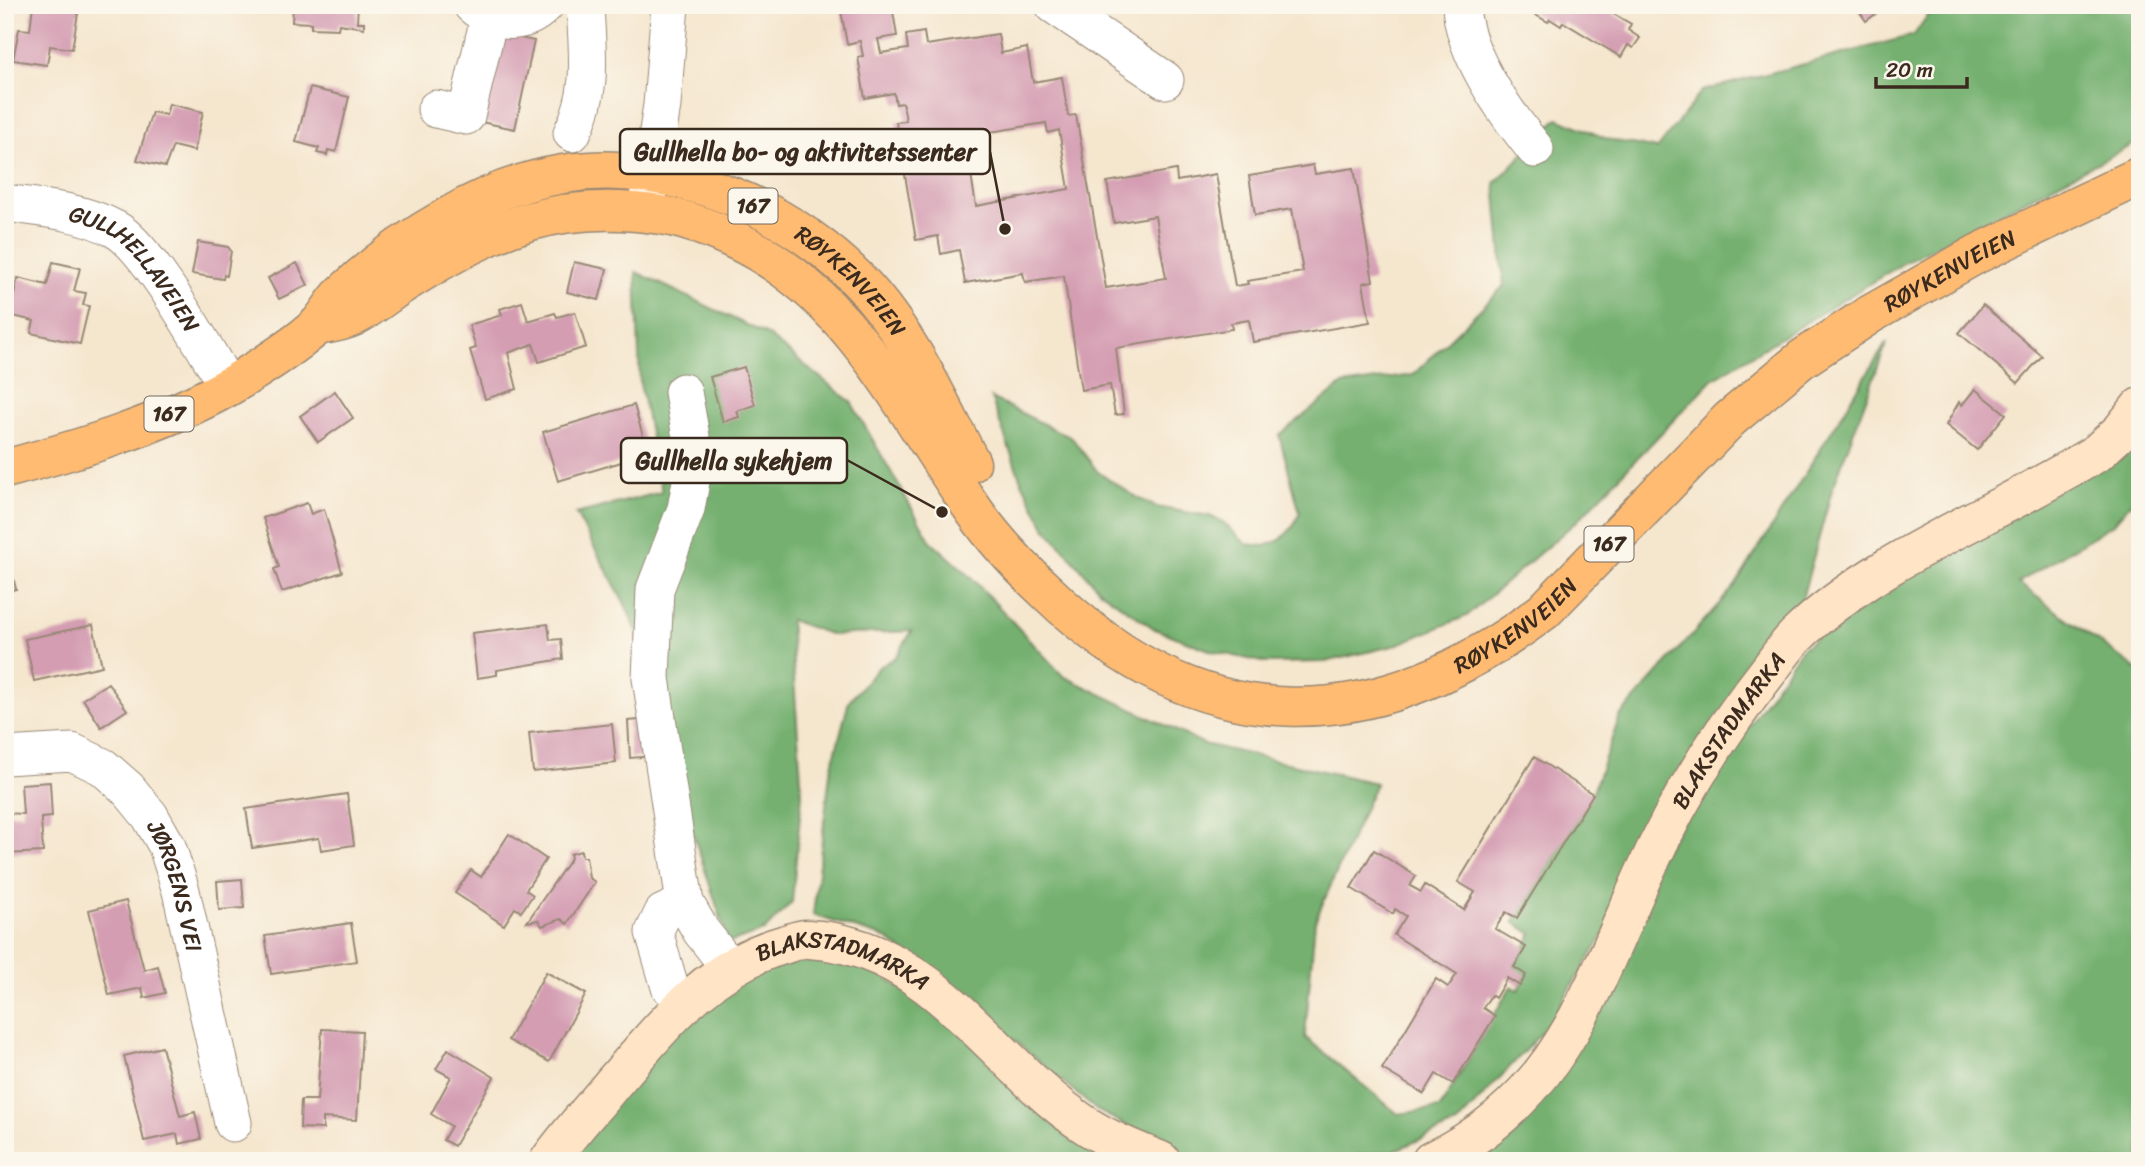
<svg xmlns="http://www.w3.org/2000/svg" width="2145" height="1166" viewBox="0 0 2145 1166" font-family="Sriracha,sans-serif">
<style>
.forest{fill:#74b070;stroke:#586d47;stroke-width:2}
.building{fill:#d49db2;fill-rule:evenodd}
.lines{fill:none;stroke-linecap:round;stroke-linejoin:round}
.street-casing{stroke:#988876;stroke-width:39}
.secondary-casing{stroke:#988876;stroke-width:41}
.primary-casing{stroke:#988876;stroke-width:41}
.street{stroke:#fff;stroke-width:37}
.secondary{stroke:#ffe4c6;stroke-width:38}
.primary{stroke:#ffbb71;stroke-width:38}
.labels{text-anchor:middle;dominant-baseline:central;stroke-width:5;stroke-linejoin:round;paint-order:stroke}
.shield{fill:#fbf7ec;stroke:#75685c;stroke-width:2}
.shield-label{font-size:21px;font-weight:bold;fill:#3b2a1e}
.street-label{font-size:23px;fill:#3b2a1e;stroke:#fbf7ec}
.leader{fill:none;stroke:#3b2a1e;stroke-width:2.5}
.callout-dot{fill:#3b2a1e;stroke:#fbf7ec;stroke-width:2.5}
.callout{fill:#fbf7ec;stroke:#3b2a1e;stroke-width:2.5}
.callout-label{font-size:24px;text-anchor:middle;font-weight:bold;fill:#3b2a1e}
</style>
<rect width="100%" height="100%" fill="#fbf7ec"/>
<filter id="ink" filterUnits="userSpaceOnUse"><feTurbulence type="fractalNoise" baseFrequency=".0143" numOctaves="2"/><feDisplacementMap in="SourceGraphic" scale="14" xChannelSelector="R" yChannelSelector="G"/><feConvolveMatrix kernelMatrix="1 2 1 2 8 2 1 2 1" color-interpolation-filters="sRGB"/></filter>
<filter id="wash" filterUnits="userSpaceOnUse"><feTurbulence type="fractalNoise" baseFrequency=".00686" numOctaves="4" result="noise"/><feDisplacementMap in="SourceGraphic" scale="28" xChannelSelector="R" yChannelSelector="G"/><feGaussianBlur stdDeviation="1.57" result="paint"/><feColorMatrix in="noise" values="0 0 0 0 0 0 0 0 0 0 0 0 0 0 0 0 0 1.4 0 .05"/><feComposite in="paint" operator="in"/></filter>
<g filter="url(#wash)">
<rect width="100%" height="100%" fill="#f5e6ce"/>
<!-- forest -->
<g class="forest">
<path d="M1935 5H2140V141L1907 261 1713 379 1578 520 1467 616 1393 646 1325 662 1267 663 1212 651 1155 629 1100 591 1045 527 1020 478 991 398 1072 438 1098 472 1136 497 1156 507 1209 516 1223 522 1246 544 1265 546 1280 540 1292 528 1300 513 1279 435 1342 385 1413 375 1504 286 1495 183 1558 118 1607 139 1657 149 1702 91 1914 35Z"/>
<path d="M636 272 766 334 851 402 930 540 971 577 1063 676 1204 744 1376 783 1315 921 1305 1037 1398 1114 1440 1108 1511 986 1518 990 1525 977 1513 970 1532 934 1514 922 1592 794 1620 716 1735 586 1887 342 1832 490 1792 635 1545 1029 1457 1124 1393 1151 1316 1160 1228 1161 1185 1155 1096 1110 993 1022 886 938 813 915 830 773 849 701 879 667 896 657 912 631 832 635 790 620 802 794 792 902 764 931 729 943 676 782 666 697 624 602 576 514 662 492 640 384Z"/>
<path d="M2140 406V492L2113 524 2018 583 2140 672V1161H1407L1465 1136 1516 1085 1646 876 1802 648Z"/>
<path d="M829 939 1153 1161H551L669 1013Z"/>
</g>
<g id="blocks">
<!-- building -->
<g class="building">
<path d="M33 5H77L79 8 72 49 50 46 47 65 13 60 19 29 30 30Z"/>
<path d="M293 5H358L357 22H364V28L339 24 338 29 311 28V23L292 22Z"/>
<path d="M840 5H892L897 36 878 39 881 53 908 49 906 35 924 32 926 45 998 34 1001 53 1027 48 1033 82 1062 77 1068 116 1076 115 1106 288 1166 278 1155 216 1114 223 1107 182 1176 170 1177 181 1216 174 1235 286 1248 284 1247 281 1303 272 1292 209 1255 215 1249 176 1313 165 1315 174 1354 168 1373 281 1363 283 1370 322 1253 342 1249 320 1231 323 1232 329 1116 348 1124 414 1115 415 1110 385 1081 390 1064 276 1025 282 1023 273 965 283 959 250 941 254 938 236 916 240 896 122 906 121 903 103 896 104 894 93 865 98 858 57 863 56 860 41 847 44ZM1046 123 1048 133 1059 130 1069 189 976 206 965 136Z"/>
<path d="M1537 5H1616L1612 13 1631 24 1628 30 1640 38 1633 48 1628 45 1621 57 1563 22 1561 26 1550 19 1548 22 1532 13Z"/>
<path d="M1855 5H1888L1866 21Z"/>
<path d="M496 33 534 41 515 129 476 121Z"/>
<path d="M310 88 349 97 336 152 328 150 327 155 317 153 319 148 296 142Z"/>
<path d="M169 104 203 112 194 151 173 146 165 167 137 160 152 112 166 115Z"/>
<path d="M198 242 228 247 231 251 227 276 224 275 223 279 192 274Z"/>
<path d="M53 262 80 268 74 291 86 293 83 305 89 306 80 344 31 333 34 321 9 315 18 278 47 285Z"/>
<path d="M574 262 607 269 599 300 567 292Z"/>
<path d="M297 263 308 285 279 299 268 278Z"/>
<path d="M522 302 528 321 555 313 557 317 575 312 586 347 539 362 533 344 508 353 517 389 485 399 470 350 476 348 469 325 502 315 500 309Z"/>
<path d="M1983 305 2042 356 2018 383 1959 333Z"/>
<path d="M744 367 755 405 737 411 739 417 723 422 710 377Z"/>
<path d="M1975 389 2006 414 1977 450 1946 425 1959 402 1962 405Z"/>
<path d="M335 391 353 418 318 442 300 416Z"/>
<path d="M634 405 648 454 558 481 543 432Z"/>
<path d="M307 503 311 514 324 509 342 572 282 592 274 569 279 567 263 518Z"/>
<path d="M11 569 16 589 5 592V570Z"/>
<path d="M548 624 550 640 561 639 563 659 497 670V675L477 678 472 633Z"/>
<path d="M93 625 102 666 34 681 25 639Z"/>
<path d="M108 683 127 710 101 727 83 699Z"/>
<path d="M652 719 655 756 630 758 628 721Z"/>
<path d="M612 724 616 763 533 772 529 733Z"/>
<path d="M1534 757 1593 794 1517 918 1506 912 1495 929 1526 947 1514 967 1526 975 1520 986 1507 978 1495 998 1491 995 1483 1008 1495 1016 1453 1084 1436 1074 1424 1094 1382 1069 1436 979 1448 987 1457 974 1394 935 1406 916 1395 909 1393 914 1351 888 1374 850 1416 876 1410 886 1421 892 1425 885 1464 910 1475 892 1458 882Z"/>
<path d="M50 782 52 817 41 818 43 852 5 854V813L23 814 21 784Z"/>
<path d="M347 794 354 845 321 850 319 838 252 848 246 809Z"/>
<path d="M509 834 546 859 526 890 533 895 521 912 515 908 504 925 455 893 471 870 481 877Z"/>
<path d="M581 851 582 857H586L589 878 595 882 567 924 561 919 542 926 538 920 527 922 571 858 570 854Z"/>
<path d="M242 879 244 908 219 910 217 881Z"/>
<path d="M126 901 144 970 158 966 165 993 144 998 142 988 109 995 89 910Z"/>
<path d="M351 923 357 961 271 974 265 936Z"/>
<path d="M546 972 586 994 549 1062 508 1040Z"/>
<path d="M322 1029 362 1031 357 1120 323 1118V1129L300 1128 301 1100H317Z"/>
<path d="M162 1047 180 1116 195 1112 201 1139 179 1144 177 1134 144 1141 124 1056Z"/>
<path d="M448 1049 494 1077 454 1146 443 1140 451 1126 431 1114 451 1077 436 1069Z"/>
</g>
</g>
</g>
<g filter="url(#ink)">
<use href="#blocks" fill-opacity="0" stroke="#988876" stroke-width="2"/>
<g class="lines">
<!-- street casing -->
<g class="street-casing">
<g id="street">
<path d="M472 5C493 24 524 27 545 5"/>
<path d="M1054 5 1165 80"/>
<path d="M1461 5C1463 54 1505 112 1535 149"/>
<path d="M436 109 466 116 489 18"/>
<path d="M572 133C594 89 587 53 585 5"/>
<path id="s1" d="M5 203C42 208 81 211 115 229 148 246 206 351 228 387"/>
<path d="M647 205 662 105 670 5"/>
<path d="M683 392 695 459 686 509 655 589 651 678 685 903 701 931 730 968"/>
<path id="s2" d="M5 756 72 752 103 767 128 789 150 816 167 846 181 891 233 1123"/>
<path d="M670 987 654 932 663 913 685 903"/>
</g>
</g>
<!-- secondary casing -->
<g class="secondary-casing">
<g id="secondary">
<path id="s3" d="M549 1161C568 1134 592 1109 613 1083 662 1027 708 966 783 945 791 943 800 938 808 939 858 941 905 965 942 997 991 1037 1031 1089 1084 1124 1108 1140 1134 1150 1161 1161"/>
<path id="s4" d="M1431 1161C1558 1101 1589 995 1643 876 1675 805 1718 735 1766 674 1776 661 1785 647 1796 636 1877 557 2002 513 2098 452L2121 431 2140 407"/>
</g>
</g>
<!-- primary casing -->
<g class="primary-casing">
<g id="primary">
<path id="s5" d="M317 326C329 324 343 322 353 317 373 307 390 291 409 280 495 227 558 199 661 215 685 219 709 228 731 238 852 293 902 410 975 512 996 542 1022 569 1049 594 1205 744 1376 739 1544 611L1730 419 1802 359 1869 315 1977 254 2140 176"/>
<path id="s6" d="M5 469C80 449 160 425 228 387 257 370 291 349 316 327 326 318 332 304 342 294 372 265 410 238 447 217 483 196 521 181 563 174 673 156 800 211 872 295 914 344 941 406 971 463"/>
</g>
</g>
<!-- street -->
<use href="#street" class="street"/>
<!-- secondary -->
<use href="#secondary" class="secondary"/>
<!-- primary -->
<use href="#primary" class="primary"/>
</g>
</g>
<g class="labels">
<!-- shield labels -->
<g class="shield">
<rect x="728.5" y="188.5" width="49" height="35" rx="5"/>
<rect x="144.5" y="396.5" width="49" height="35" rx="5"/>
<rect x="1584.5" y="526.5" width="49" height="35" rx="5"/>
</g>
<g class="shield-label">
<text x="753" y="206">167</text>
<text x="169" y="414">167</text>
<text x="1609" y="544">167</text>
</g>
<!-- street labels -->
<g class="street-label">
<text stroke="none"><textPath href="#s5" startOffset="2011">RØYKENVEIEN</textPath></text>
<text stroke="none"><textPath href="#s1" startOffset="154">GULLHELLAVEIEN</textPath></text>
<text stroke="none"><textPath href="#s6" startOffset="962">RØYKENVEIEN</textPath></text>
<text stroke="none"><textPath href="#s5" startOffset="1446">RØYKENVEIEN</textPath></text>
<text stroke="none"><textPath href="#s4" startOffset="534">BLAKSTADMARKA</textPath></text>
<text stroke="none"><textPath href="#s2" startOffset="245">JØRGENS VEI</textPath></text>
<text stroke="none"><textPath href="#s3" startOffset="387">BLAKSTADMARKA</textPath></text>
</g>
</g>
<!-- callouts -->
<path class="leader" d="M1005 229L990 152M942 512L847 460"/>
<g class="callout-dot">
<circle cx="1005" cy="229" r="7"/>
<circle cx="942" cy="512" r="7"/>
</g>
<g class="callout">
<rect x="620" y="129" width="370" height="45" rx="7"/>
<rect x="621" y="438" width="226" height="45" rx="7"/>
</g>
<g class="callout-label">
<text x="805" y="160">Gullhella bo- og aktivitetssenter</text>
<text x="734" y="469">Gullhella sykehjem</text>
</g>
<!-- margin -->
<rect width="2145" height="1166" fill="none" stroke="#fbf7ec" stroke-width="28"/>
<!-- scale -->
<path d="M1876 77v10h91v-10" fill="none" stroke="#3b2a1e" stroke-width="3.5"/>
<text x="1886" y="77" font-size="21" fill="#3b2a1e" stroke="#fbf7ec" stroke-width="5" paint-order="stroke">20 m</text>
</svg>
